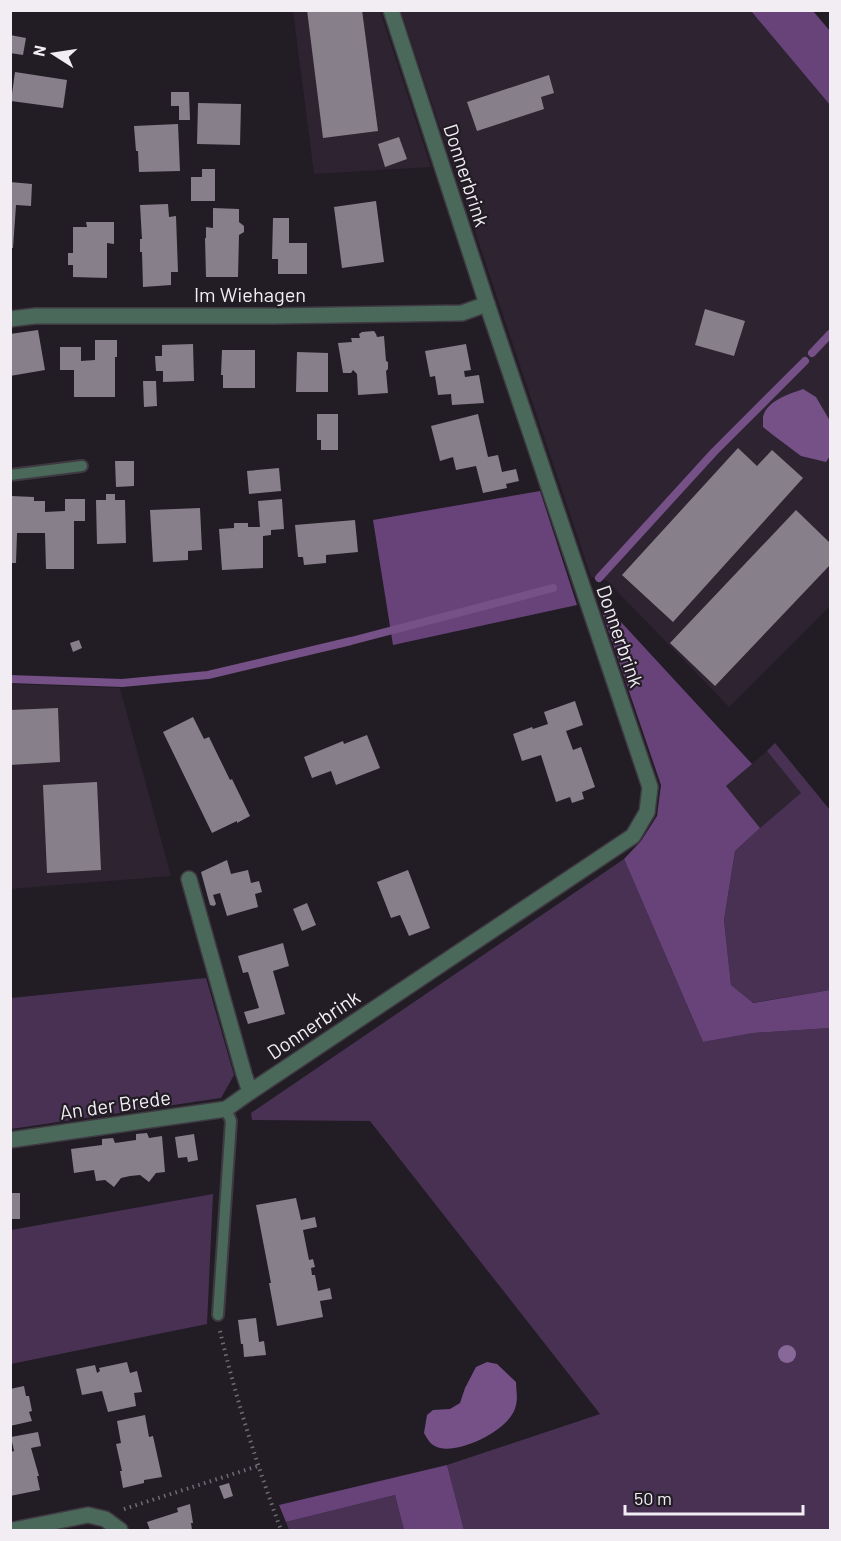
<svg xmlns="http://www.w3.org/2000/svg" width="841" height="1541" viewBox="0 0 841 1541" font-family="Barlow,sans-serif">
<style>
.built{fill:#2d2331}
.green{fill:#483153}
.forest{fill:#684379}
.water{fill:#765187}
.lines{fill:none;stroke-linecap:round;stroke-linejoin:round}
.stream{stroke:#765187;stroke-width:8}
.building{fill:#87808b}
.lane-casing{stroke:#3f3942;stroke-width:14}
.street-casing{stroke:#3f3942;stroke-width:18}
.path{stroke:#706b73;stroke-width:4;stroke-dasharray:1.5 4.5;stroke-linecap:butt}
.lane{stroke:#4a695b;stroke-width:10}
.street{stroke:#4a695b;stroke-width:15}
.tree{fill:#886898}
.labels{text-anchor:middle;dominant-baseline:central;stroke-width:4.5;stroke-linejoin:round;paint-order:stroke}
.street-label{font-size:20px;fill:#f1edf3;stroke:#221c25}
</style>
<rect width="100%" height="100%" fill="#221c25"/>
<!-- built -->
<g class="built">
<path d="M293 11H380L431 167 314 174Z"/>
<path d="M401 11H751L830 105V606L729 707 607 581 591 577Z"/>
<path d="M11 684 120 688 171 876 11 889Z"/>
<path d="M767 751 802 793 760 828 726 786Z"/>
</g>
<!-- green -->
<g class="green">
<path d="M775 743 830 810V990L752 1003 731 985 724 920 735 851 760 828 801 793 767 751Z"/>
<path d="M624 859 703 1042 753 1033 830 1028V1530H464L447 1465 600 1414 370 1121 252 1120 251 1113Z"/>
<path d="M206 978 234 1075 221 1098 11 1129V998Z"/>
<path d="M213 1194 207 1324 11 1364V1230Z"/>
<path d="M395 1495 404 1530H289L286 1522Z"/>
</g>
<!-- forest -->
<g class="forest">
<path d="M751 11H813L830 31V105Z"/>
<path d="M540 491 577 605 393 645 373 520Z"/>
<path d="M609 609 752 764 726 786 760 828 735 851 724 920 731 985 753 1003 830 990V1028L753 1033 703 1042 624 859 641 841 657 816 661 785 602 612Z"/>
<path d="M447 1465 464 1530H404L395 1495 286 1522 279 1505Z"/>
</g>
<!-- water -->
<g class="water">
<path d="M803 389 816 397 830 421V456L826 462 801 456 773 435 763 427C763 423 763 420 763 417 767 400 790 394 803 389Z"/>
<path d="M487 1362 497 1364 516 1382C516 1389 518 1398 516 1405 512 1429 462 1453 440 1448 431 1446 428 1440 424 1433L427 1415 433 1410 450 1409 460 1403 465 1388 476 1367Z"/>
</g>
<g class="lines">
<!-- stream -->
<g class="stream">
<path d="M812 353 830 334"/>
<path d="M599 578 714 452 805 361"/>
<path d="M10 679 122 683 208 675 351 641 553 588"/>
</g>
</g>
<!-- building -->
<g class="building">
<path d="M307 10H362L378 131 323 138Z"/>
<path d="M10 35 26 38 23 55 10 53Z"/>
<path d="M15 72 67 80 63 108 11 101Z"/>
<path d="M549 75 554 93 541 97 544 109 477 131 467 102Z"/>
<path d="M171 92H189L190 120H179V106H171Z"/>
<path d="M198 103 241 104 240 145 197 144Z"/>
<path d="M178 124 180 171 139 172 138 151H136L134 126Z"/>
<path d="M399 137 407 159 385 167 378 144Z"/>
<path d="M202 169H215V201H191V177H202Z"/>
<path d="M10 182 32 184 31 206 16 205 13 248H10Z"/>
<path d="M376 201 384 262 342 268 334 207Z"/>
<path d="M168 204 169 217 176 216 178 272H171V285L143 287 142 252H140V239H142L140 205Z"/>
<path d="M213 208 239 209V222L244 226V232L239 235 238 277H206L205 238H206V227L213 228Z"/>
<path d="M273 218H289V243H307V274H278V259H272Z"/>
<path d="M86 222H114V244L107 243V278L73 277V265H68V253H73V227H87Z"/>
<path d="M705 309 745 321 734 356 695 345Z"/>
<path d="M38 330 45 370 10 376V334Z"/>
<path d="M374 331 376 334 377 337 384 336 386 361 388 362V369L386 371 388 393 358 395 357 374 353 370 351 373H343L338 343 352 342 351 338H360L359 334 362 332Z"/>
<path d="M95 340H117V357H115V397H74V370H60V347H81V361L95 360Z"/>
<path d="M193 344 194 381 163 382V371H156L155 356H162V345Z"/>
<path d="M466 344 471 370 464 371 465 377 479 375 484 403 452 405 451 394 438 395 435 376 430 377 425 351Z"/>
<path d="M222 350H255V388H223V375H221Z"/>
<path d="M297 352 328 353V392H296Z"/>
<path d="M143 381H156L157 406 144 407Z"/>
<path d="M317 414H338V450H321V440H317Z"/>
<path d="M478 414 488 457 498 455 502 472 516 469 519 481 506 484 507 488 483 493 476 466 456 470 453 457 440 461 431 426Z"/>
<path d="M738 448 757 466 772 450 803 478 673 622 622 575Z"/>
<path d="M115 461H134V486L116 487Z"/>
<path d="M279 468 281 491 249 494 247 471Z"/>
<path d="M106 494H115V500H125L126 543 97 544 96 500H106Z"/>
<path d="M11 496 34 497V501H45V512L65 511V499H85V521H74V569H46L45 533H17L16 563H10Z"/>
<path d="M282 499 284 529 271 530V535L263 536V568L222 570 219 529 234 528V523H248V527H260L258 501Z"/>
<path d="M200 508 202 550 188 551V560L153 562 150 510Z"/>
<path d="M796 510 830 543V565L715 686 670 643Z"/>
<path d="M355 520 358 552 326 555V563L304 565 303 557H298L295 525Z"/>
<path d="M79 640 82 648 73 652 70 643Z"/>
<path d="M575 701 583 725 566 731 573 750 581 747 595 787 582 792 584 799 572 803 570 797 556 802 541 755 522 761 513 734 532 727 533 729 548 724 544 712Z"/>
<path d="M58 708 60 762 10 765V710Z"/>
<path d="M193 717 204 739 209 737 230 780 232 779 250 816 237 823V821L212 833 163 732Z"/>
<path d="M367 735 380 768 336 785 331 771 312 778 304 757 343 741 344 744Z"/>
<path d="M97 782 101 870 47 873 43 785Z"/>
<path d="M227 860 231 874 248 870 251 883 259 881 262 892 255 894 258 907 227 916 220 893 213 895 216 904 214 906 210 905 201 872Z"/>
<path d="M408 870 430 928 409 936 400 915 391 918 377 882Z"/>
<path d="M307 903 316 925 302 931 293 909Z"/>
<path d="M283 943 289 966 273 971 285 1014 248 1024 244 1012 259 1008 248 972 243 973 238 956Z"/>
<path d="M147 1133 149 1138 162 1136 165 1172 156 1173 149 1182 140 1175 130 1176 121 1178 114 1187 105 1180 96 1181 94 1170 74 1173 71 1149 102 1145V1139L113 1138 115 1143 136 1140V1134Z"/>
<path d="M194 1134 198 1160 188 1162 187 1157 178 1158 175 1137Z"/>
<rect x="10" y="1193" width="10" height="26"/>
<path d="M296 1198 301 1220 315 1217 317 1227 303 1230 309 1260 313 1259 315 1267 311 1268 312 1275H315L318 1291 330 1288 332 1299 320 1301 323 1317 277 1326 269 1283H271L256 1205Z"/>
<path d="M256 1318 259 1342 264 1341 266 1355 244 1357 243 1344H241L238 1320Z"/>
<path d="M127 1362 130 1373 137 1371 142 1392 134 1393 136 1406 108 1412 102 1391 82 1395 76 1369 95 1365 97 1373 100 1371 99 1368Z"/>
<path d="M24 1386 26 1396H29L32 1411 29 1412 32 1421 10 1426V1389Z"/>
<path d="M145 1415 149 1437 153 1436 162 1477 144 1480V1483L123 1488 120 1471H122L116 1444 121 1443 117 1421Z"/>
<path d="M38 1432 41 1446 31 1448 39 1476H37L40 1490 10 1496V1452L14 1451 11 1437Z"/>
<path d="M229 1483 233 1496 224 1499 219 1486Z"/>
<path d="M190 1504 193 1523H191L192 1530H150L147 1522 178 1512 177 1508Z"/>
</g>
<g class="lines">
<!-- lane casing -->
<g class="lane-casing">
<g id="lane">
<path d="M10 475 82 466"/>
<path d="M218 1315 231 1121 226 1109"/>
</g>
</g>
<!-- street casing -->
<g class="street-casing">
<g id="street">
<path d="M10 319 35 316H273L462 313 487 304"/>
<path d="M189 879 244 1074 250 1092"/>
<path d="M10 1140 226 1109 250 1092 633 836 647 812 650 787 487 304 391 10"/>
<path d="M13 1530 88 1515 105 1519 120 1530"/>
</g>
</g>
<!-- path -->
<g class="path">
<path d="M220 1331C236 1399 257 1465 281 1530"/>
<path d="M124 1509 258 1466"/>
</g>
<!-- lane -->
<use href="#lane" class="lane"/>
<!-- street -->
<use href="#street" class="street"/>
</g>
<!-- trees -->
<circle class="tree" cx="787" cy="1354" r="9"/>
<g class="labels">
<!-- street labels -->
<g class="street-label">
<text transform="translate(467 175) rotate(72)">Donnerbrink</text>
<text x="250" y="294">Im Wiehagen</text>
<text transform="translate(621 636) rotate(71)">Donnerbrink</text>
<text transform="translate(313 1024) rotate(-34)">Donnerbrink</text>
<text transform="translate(115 1104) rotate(-8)">An der Brede</text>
</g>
</g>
<!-- border -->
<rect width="841" height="1541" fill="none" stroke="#f1edf3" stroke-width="24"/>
<!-- north arrow -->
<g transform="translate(54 54) rotate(282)" stroke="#221c25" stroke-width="4.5" paint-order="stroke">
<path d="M0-4.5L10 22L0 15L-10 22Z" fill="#f1edf3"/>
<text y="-9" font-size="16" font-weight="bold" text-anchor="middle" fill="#f1edf3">N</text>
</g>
<!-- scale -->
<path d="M625 1505v9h178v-9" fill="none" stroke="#f1edf3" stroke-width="3"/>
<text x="634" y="1505" font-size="18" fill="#f1edf3" stroke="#221c25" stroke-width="4.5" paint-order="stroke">50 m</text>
</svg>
